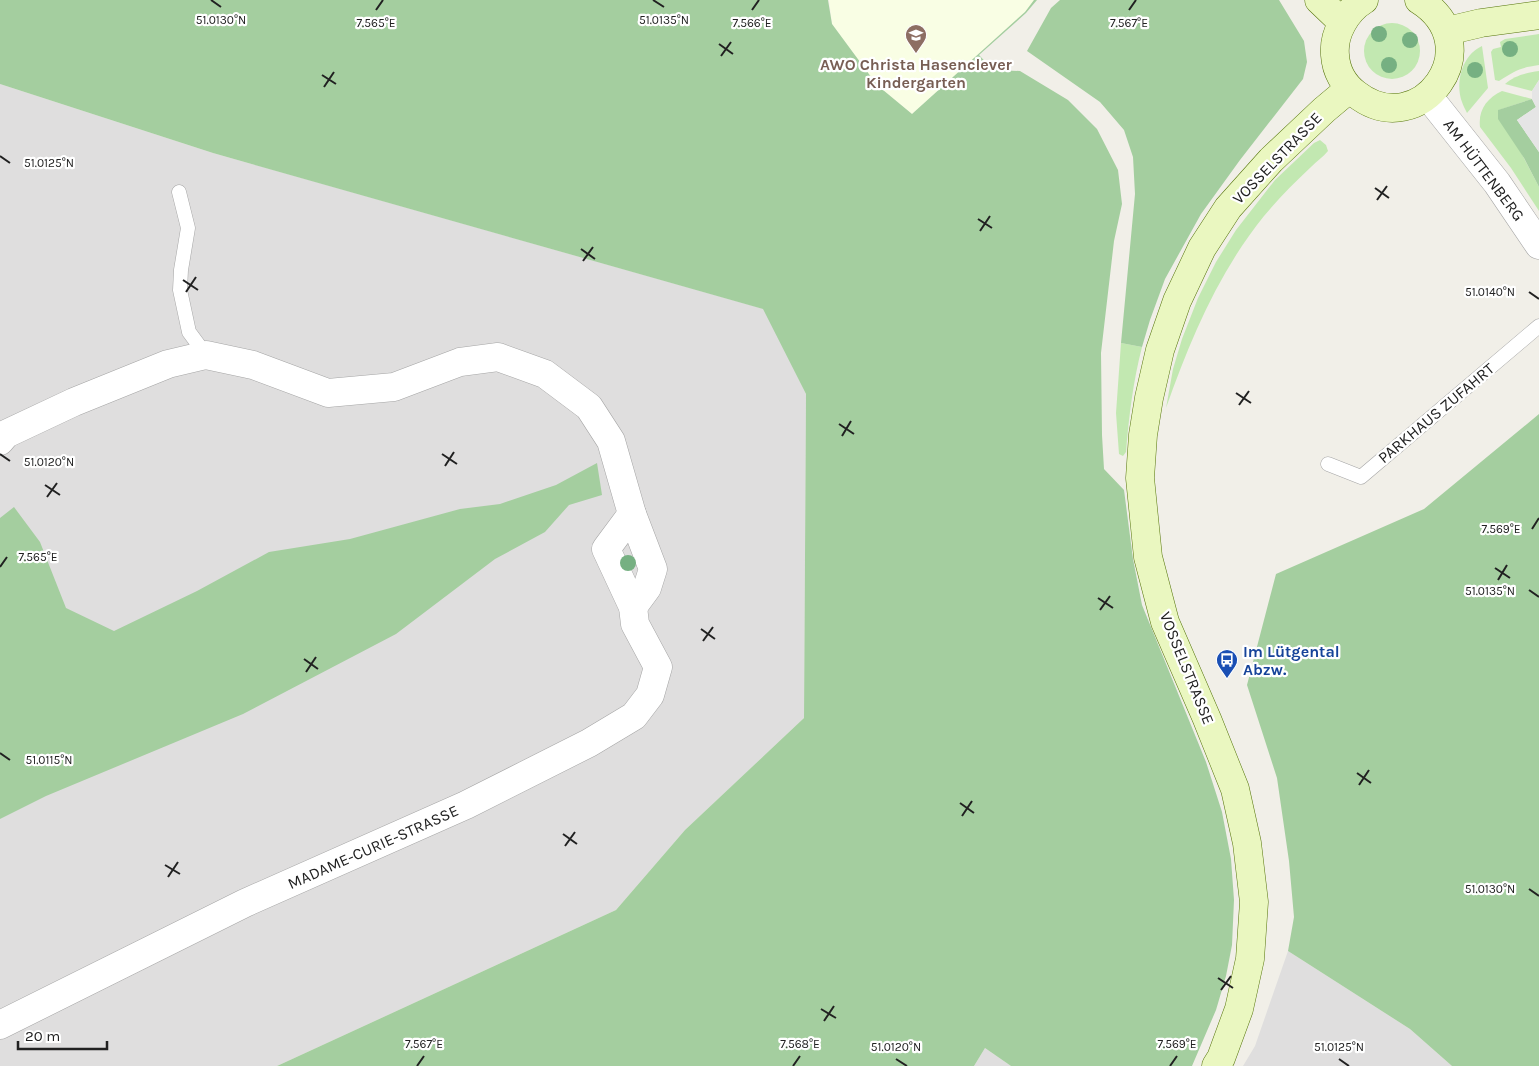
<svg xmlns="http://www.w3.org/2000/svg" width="1539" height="1066" viewBox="0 0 1539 1066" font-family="Karla,sans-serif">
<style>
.residential{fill:#dfdede}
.education{fill:#f9fee4}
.grass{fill:#c2e8b1}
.forest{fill:#a4ce9f}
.parking{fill:#e5e5e5}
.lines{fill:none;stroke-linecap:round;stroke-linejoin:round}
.lane-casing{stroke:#a5a5a5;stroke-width:15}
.street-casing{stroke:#a5a5a5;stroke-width:29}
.secondary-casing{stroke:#56750b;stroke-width:29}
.lane{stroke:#fff;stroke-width:14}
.street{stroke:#fff;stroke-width:28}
.secondary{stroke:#eaf7c0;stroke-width:28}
.tree{fill:#76b082}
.ticks{fill:none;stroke:#212121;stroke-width:2}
.labels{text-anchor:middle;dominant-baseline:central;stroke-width:4.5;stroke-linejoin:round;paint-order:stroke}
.education-label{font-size:16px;font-weight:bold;fill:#785e54;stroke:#fff}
.street-label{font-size:16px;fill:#212121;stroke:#fff}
.transit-label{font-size:16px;font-weight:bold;fill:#164399;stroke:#fff;text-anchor:start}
.ticks-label{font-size:12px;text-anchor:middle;fill:#212121;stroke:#fff;stroke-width:4.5;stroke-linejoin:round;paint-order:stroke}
</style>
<rect width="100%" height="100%" fill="#f1efe8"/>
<!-- residential -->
<g class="residential">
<path d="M0 84 213 153 764 309 806 394 804 718 685 830 616 910 277 1066H0Z"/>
<path d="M1288 951 1410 1029 1452 1066H1243L1255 1046Z"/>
<path d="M985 1048 1011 1066H974Z"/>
</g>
<!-- education -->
<path class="education" d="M829 0H1034L1025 12 912 114 877 85 832 24Z"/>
<!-- grass -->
<g class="grass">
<circle cx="1392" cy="51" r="28"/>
<path d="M1539 34V65C1519 68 1516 70 1499 81L1495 80 1491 52 1493 49 1501 47 1500 42 1505 39Z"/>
<path d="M1482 46 1488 88 1467 113C1465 109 1463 105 1462 102 1455 82 1462 55 1482 46Z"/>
<path d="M1539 71V80L1532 91 1505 84C1515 75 1526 73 1539 71Z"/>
<path d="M1502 91 1532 99 1499 110 1539 187V211L1511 168 1480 127C1478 110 1487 98 1502 91Z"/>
<path d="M1320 140 1326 145 1328 151C1323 157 1317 161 1311 167 1295 182 1278 199 1264 216 1218 273 1190 340 1166 408L1173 369 1182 339 1198 298 1216 262 1236 230 1275 180 1314 143Z"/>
<path d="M1121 343 1142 347C1133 382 1129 416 1126 452L1123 456 1119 454 1116 413Z"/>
</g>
<!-- forest -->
<g class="forest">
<path d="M0 0H828L832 24 877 85 912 114 1025 12 1034 0H1037L1026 13 979 55 993 70 1020 71 1068 100 1097 129 1118 170 1122 204 1114 241 1101 353 1102 435 1104 469 1124 490 1133 559 1142 605 1206 762 1222 812 1231 859 1234 900 1232 945 1226 976 1216 1010 1192 1066H1011L985 1048 974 1066H277L616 910 685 830 804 718 806 394 763 309 213 153 0 84Z"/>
<path d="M1060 0H1279L1304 41 1307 62 1303 79 1240 160 1201 214 1165 279 1150 320 1142 347 1121 343 1135 194 1133 157 1124 130 1100 102 1027 51 1051 8Z"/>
<path d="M1532 99 1536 107 1517 120 1539 152V187L1524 158 1498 119V110Z"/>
<path d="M1539 414V1066H1452L1410 1029 1288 951 1294 917 1289 861 1277 778 1247 685 1276 574 1424 509Z"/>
<path d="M597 463 602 495 569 505 545 532 495 559 396 634 243 714 46 796 0 819V518L14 507 40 542 66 608 114 631 197 591 269 552 350 539 460 509 500 504 556 485Z"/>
</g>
<!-- parking -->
<path class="parking" d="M1539 80V152L1517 120 1536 107 1532 99V91Z"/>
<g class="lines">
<!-- lane casing -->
<g class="lane-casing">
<g id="lane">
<path d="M179 192 188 228 181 270 180 290 189 332 206 355"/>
<path d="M1328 464 1361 477 1539 326"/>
</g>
</g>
<!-- street casing -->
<g class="street-casing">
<g id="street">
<path d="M1428 96 1497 183 1539 245"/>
<path d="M0 441 6 434 74 402 168 364 206 355 253 365 328 393 394 387 460 362 498 357 545 374 589 407 611 441 632 514 653 569 647 588 633 607"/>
<path d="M0 1025 245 903 466 805 589 743 634 716 650 695 658 667 635 624 633 607 606 549 632 514"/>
</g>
</g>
<!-- secondary casing -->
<g class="secondary-casing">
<g id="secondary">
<path d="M1319 0 1342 22"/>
<path d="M1364 0C1346 11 1333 34 1335 55 1336 71 1344 85 1356 94 1420 144 1492 46 1419 0"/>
<path d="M1447 31 1481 23 1539 15"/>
<path d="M1216 1066 1221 1058 1239 1009 1250 959 1254 902 1247 843 1235 789 1207 719 1165 622 1148 557 1140 478 1143 435 1149 398 1160 350 1177 301 1202 248 1228 208 1271 160 1324 110 1349 89"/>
</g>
</g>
<!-- lane -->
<use href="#lane" class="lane"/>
<!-- street -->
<use href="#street" class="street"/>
<!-- secondary -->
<use href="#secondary" class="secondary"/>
</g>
<!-- trees -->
<g class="tree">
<circle cx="1379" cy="34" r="8"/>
<circle cx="1410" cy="40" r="8"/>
<circle cx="1510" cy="49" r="8"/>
<circle cx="1389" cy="65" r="8"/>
<circle cx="1475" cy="70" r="8"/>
<circle cx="628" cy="563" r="8"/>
</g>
<!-- ticks -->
<path class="ticks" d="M211 0 221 7M653 0 664 7M376 10 383 0M752 10 759 0M1129 10 1136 0M719 44 733 54M721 56 731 42M322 75 336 84M324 87 334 72M0 156 10 163M1375 188 1389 198M1377 200 1387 186M978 219 992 228M980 231 990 216M581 249 595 259M583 261 593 247M183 280 198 290M186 292 196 277M1529 292 1539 299M1236 393 1251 403M1239 405 1249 391M839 424 854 434M842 436 851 421M0 454 10 461M442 454 457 464M445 466 454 452M45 485 60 495M47 497 57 483M1532 529 1539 518M0 567 7 557M1495 568 1510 578M1498 580 1507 565M1529 590 1539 597M1098 598 1113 608M1100 610 1110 596M701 629 715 639M703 641 713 627M304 659 318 669M306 672 316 657M0 753 10 760M1357 773 1371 783M1359 785 1369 770M960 803 974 813M962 816 972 801M563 834 577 844M565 846 575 832M165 865 180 874M168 877 178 862M1529 889 1539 896M1218 978 1233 988M1221 990 1231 976M821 1009 836 1018M824 1021 834 1006M896 1059 907 1066M1339 1059 1349 1066M417 1066 424 1056M793 1066 800 1056M1170 1066 1177 1056"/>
<!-- icons -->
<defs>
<g id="school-pin" transform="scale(1.125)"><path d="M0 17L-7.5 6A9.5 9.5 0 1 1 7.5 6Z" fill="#8d6e63" stroke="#fff"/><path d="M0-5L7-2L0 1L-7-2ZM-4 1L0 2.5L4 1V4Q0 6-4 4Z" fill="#fff"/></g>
<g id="bus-pin" transform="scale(1.125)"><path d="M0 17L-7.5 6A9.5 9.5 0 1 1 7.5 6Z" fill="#1a4fb4" stroke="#fff"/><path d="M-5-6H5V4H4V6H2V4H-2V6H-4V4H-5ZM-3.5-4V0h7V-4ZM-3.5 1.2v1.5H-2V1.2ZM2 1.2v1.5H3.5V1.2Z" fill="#fff"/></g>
</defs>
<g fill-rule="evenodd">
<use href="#school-pin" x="916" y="35"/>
<use href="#bus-pin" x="1227" y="660"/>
</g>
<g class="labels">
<!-- education labels -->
<g class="education-label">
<text x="916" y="64">AWO Christa Hasenclever<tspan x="916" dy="18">Kindergarten</tspan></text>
</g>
<!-- street labels -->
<g class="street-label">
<text transform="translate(1277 158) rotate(-46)">VOSSELSTRASSE</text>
<text transform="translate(1484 170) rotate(53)">AM HÜTTENBERG</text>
<text transform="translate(1436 413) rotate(-40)">PARKHAUS ZUFAHRT</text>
<text transform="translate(1187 668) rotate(68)">VOSSELSTRASSE</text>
<text transform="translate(373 847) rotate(-24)">MADAME-CURIE-STRASSE</text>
</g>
<!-- transit labels -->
<g class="transit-label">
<text x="1243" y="651">Im Lütgental<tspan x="1243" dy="18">Abzw.</tspan></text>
</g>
</g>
<g class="ticks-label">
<text x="221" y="24">51.0130°N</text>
<text x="664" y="24">51.0135°N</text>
<text x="752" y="27">7.566°E</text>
<text x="1129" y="27">7.567°E</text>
<text x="376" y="27">7.565°E</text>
<text x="49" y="167">51.0125°N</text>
<text x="1490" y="296">51.0140°N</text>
<text x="49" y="466">51.0120°N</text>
<text x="1501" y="533">7.569°E</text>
<text x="38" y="561">7.565°E</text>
<text x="1490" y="595">51.0135°N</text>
<text x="49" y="764">51.0115°N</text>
<text x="1490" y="893">51.0130°N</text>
<text x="424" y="1048">7.567°E</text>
<text x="800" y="1048">7.568°E</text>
<text x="1177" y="1048">7.569°E</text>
<text x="896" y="1051">51.0120°N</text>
<text x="1339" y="1051">51.0125°N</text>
</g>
<!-- scale -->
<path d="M18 1041v8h89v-8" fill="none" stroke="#212121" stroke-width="2.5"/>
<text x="25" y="1041" font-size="15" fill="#212121" stroke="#ffffff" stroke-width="4" paint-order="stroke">20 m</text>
</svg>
